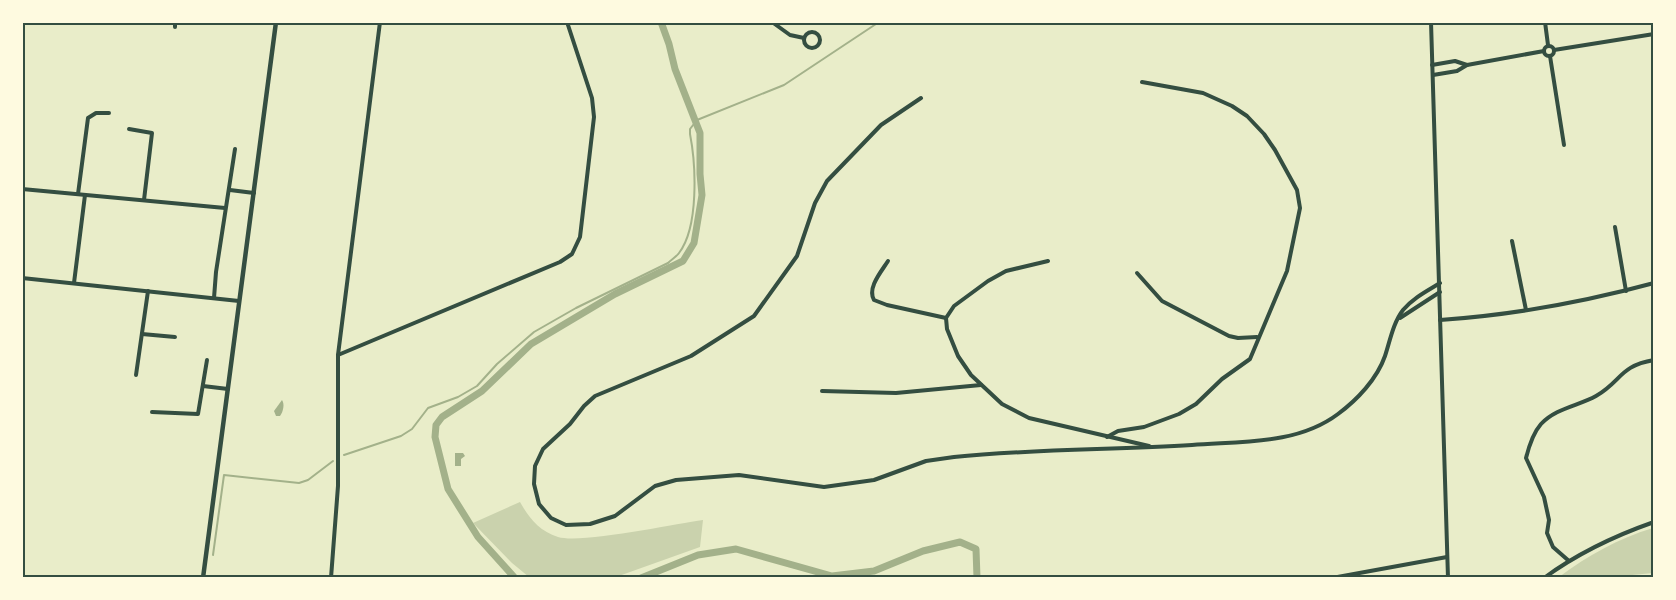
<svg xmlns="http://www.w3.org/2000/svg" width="1676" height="600" viewBox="0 0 1676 600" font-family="'IBM Plex Serif',serif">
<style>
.green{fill:#cad2ad}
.water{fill:#a3b18a}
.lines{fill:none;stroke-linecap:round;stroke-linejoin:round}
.stream{stroke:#a3b18a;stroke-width:2}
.canal{stroke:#a3b18a;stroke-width:7}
.minor{stroke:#344e41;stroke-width:4}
.tertiary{stroke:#344e41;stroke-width:4.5}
.neatline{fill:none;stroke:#344e41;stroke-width:2}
</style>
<rect width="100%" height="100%" fill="#e9edc9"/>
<!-- green -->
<g class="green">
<path d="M520 502C529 518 539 531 558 537 581 544 674 524 703 520L700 547 616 577H529L512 563 473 523Z"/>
<path d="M1653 528V573L1622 576 1595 575 1589 577H1559C1589 555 1617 539 1653 528Z"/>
</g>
<!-- water -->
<g class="water">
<path d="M282 400C285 404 283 412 280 416H276L274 411Z"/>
<path d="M455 453H463L465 456 461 459V466H455Z"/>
</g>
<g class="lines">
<!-- stream -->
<g class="stream">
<path d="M344 455 401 436 412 429 428 408 458 397 477 386 497 364 534 332 576 308 668 263C671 260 676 257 679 253 699 227 696 165 690 134V129L697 120 784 85 879 22"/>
<path d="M213 555 224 475 299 483 308 480 333 461"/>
</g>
<!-- canal -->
<g class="canal">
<path d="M515 578 478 537 448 489 435 437 436 425 442 417 482 391 531 344 615 294 683 261 694 243 702 195 700 174V133L675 69 669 44 661 22"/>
<path d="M641 578 698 555 736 549 832 576 874 571 923 551 960 542 976 549 977 578"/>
</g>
<!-- minor -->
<g class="minor">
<path d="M772 22 790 35 804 38"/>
<path d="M1431 22 1448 578"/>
<path d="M1545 22 1548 45"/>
<path d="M175 27V22"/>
<circle cx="812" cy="40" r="8"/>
<circle cx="1549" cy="51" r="5"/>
<path d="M1554 50 1654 34"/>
<path d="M1550 56 1564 145"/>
<path d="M1432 65 1455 61 1467 65"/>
<path d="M1433 75 1457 71 1467 65 1544 51"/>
<path d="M921 98 881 125 827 181 815 203 797 256 754 316 691 356 595 396 584 406 570 424 543 449 535 466 534 484 539 504 551 518 566 525 590 524 615 516 655 486 676 480 739 475 824 487 874 480 926 461 954 457C1033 449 1113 450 1192 445 1241 441 1297 445 1338 414 1357 400 1377 379 1385 356 1390 341 1393 323 1403 310 1413 298 1427 291 1440 283"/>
<path d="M129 129 152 133 144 200"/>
<path d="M22 189 225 208"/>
<path d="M230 190 254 193"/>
<path d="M78 194 88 118 96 113H109"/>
<path d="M1615 227 1626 291"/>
<path d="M1512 241 1526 310"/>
<path d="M888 261C881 272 867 288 874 300L887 305 946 318"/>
<path d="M1048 261 1006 271 988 281 954 306 946 318 947 329 958 356 971 375 1002 404 1029 418 1149 446"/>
<path d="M1137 273 1162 301 1229 336 1238 338 1257 337"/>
<path d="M22 278 239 301"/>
<path d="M74 283 85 195"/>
<path d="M214 298 216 272 235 149"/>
<path d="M1400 318 1440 292"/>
<path d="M1440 320C1513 315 1584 302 1654 283"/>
<path d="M142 334 175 337"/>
<path d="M338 355 560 262 572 254 580 237 594 117 592 98 567 22"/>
<path d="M136 375 148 291"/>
<path d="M203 386 228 389"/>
<path d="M822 391 896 393 981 385"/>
<path d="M152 412 198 414 207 360"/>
<path d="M1107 437 1118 431 1144 427 1179 414 1196 404 1222 379 1250 359 1287 271 1300 208 1297 190 1275 150 1264 134 1247 116 1232 106 1203 93 1142 82"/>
<path d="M1569 561 1553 547 1547 533 1549 520 1544 497 1526 458C1529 446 1533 433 1541 424 1556 408 1578 406 1596 396 1622 381 1619 366 1654 360"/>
<path d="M331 578 338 486V355L380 22"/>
<path d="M1332 578 1447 557"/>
<path d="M1544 578C1578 553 1614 536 1654 522"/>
</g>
<!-- tertiary -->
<path class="tertiary" d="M203 578 276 22"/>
</g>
<!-- border -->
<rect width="1676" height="600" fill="none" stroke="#fefae0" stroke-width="48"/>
<rect x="24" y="24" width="1628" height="552" class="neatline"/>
</svg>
